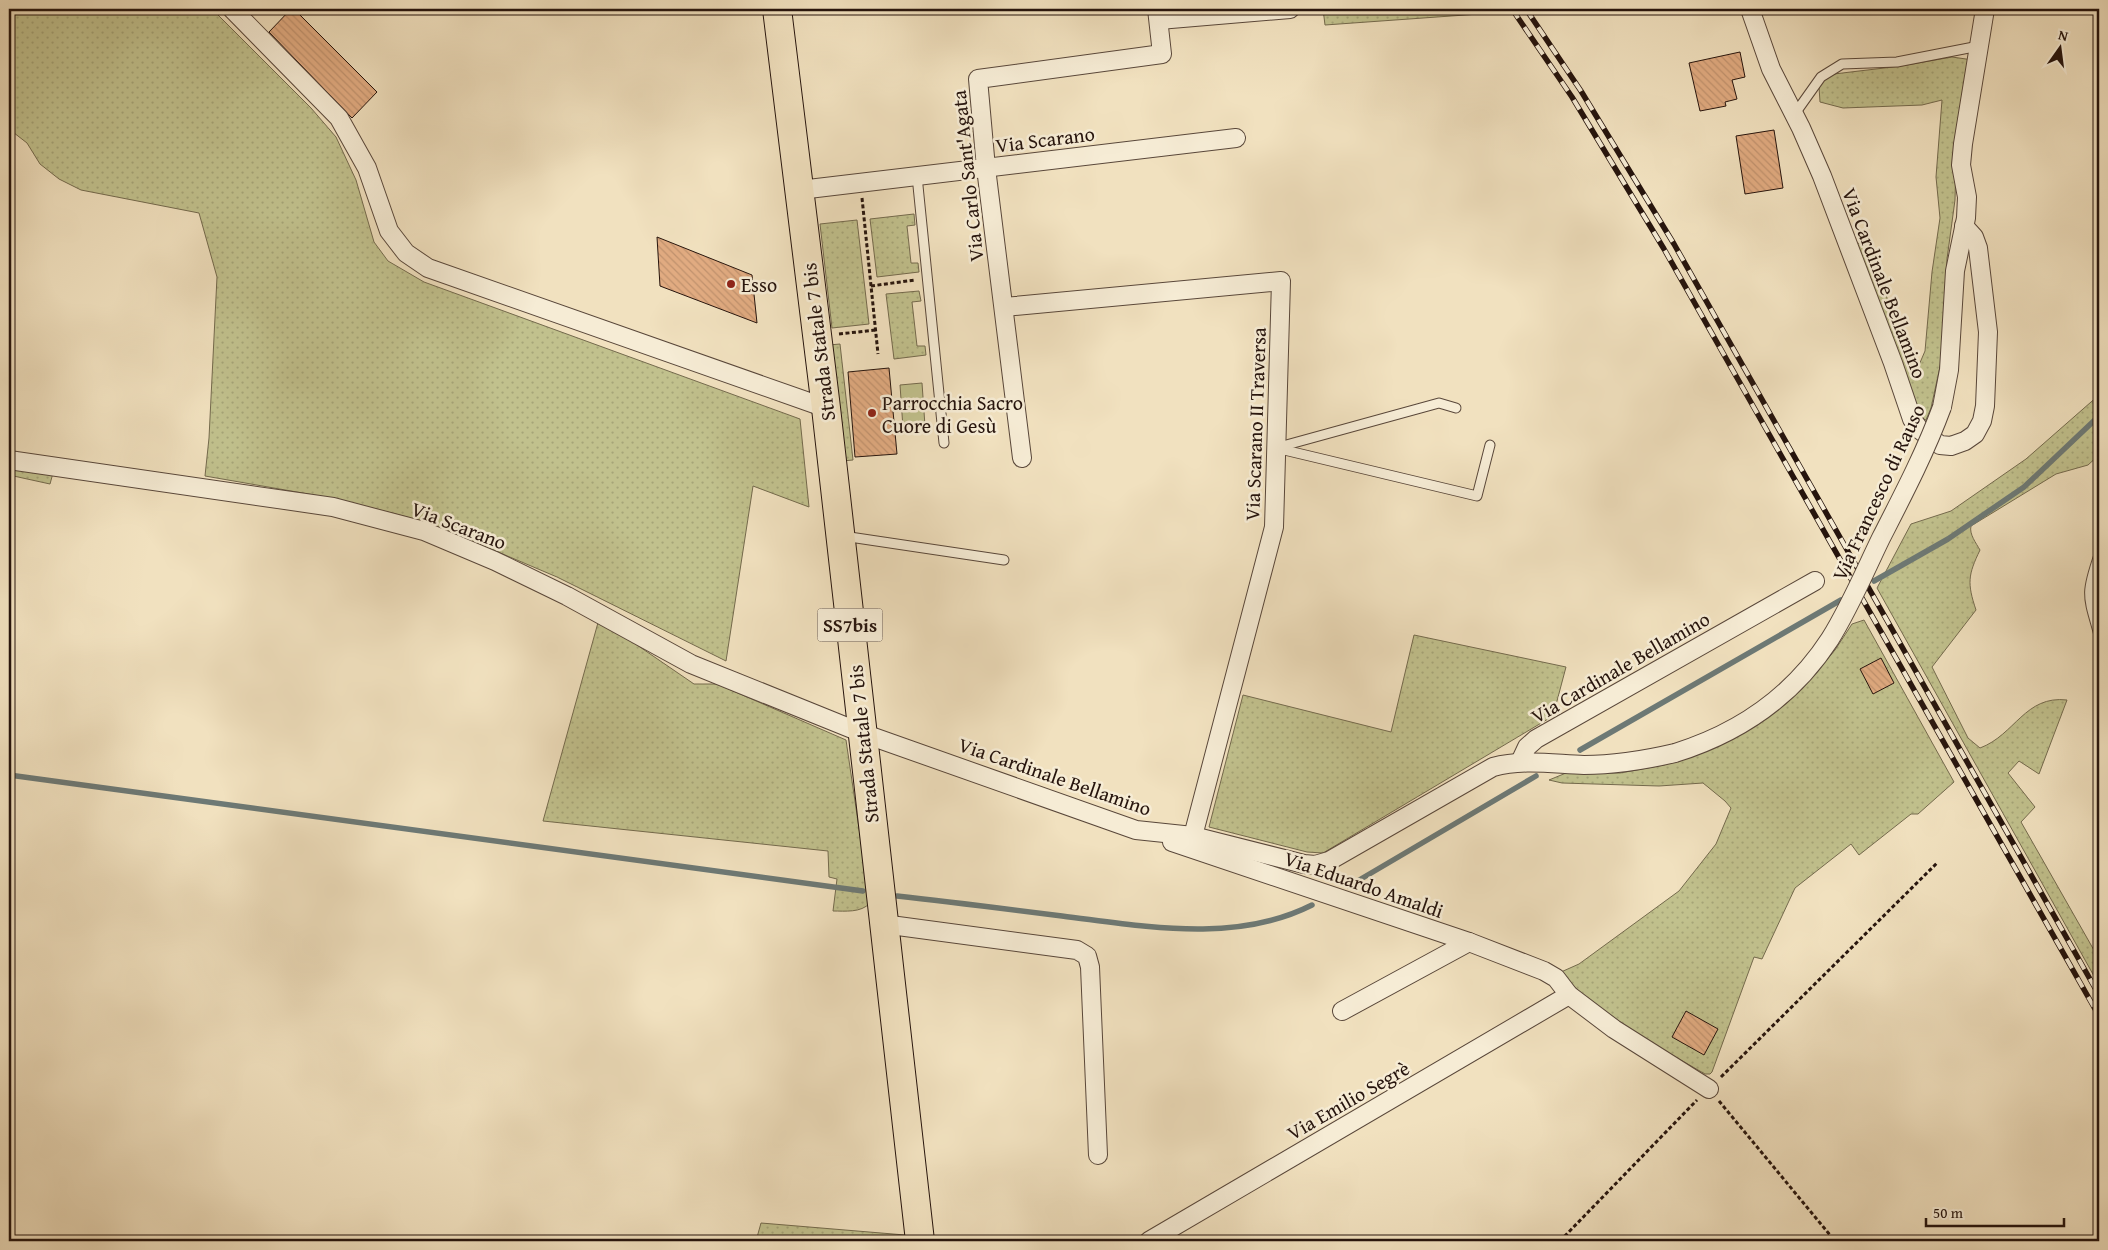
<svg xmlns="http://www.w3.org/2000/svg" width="2108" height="1250" viewBox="0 0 2108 1250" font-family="'Gentium Book Plus',serif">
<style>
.grass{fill:url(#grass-dots);stroke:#746a4d}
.pitch{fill:#c1c18d;stroke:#746a4d}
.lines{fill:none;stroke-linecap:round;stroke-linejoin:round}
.stream{stroke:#6d7975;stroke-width:5.5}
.building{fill:url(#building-back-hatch);stroke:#26140d}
.service-casing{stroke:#59473a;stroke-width:11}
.minor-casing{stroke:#59473a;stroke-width:20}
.primary-casing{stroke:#26140d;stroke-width:30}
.path{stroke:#26140d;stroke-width:3;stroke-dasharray:4 2.5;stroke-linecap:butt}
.service{stroke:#f6ecd5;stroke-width:9}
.minor{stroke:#f6ecd5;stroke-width:18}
.primary{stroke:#f1e1bf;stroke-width:28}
.rail-casing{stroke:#26140d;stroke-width:5.5}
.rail{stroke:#f6ecd5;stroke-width:4;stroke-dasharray:11;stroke-linecap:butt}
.minor-bridge-casing{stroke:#59473a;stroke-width:20;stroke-linecap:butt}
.minor-bridge{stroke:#f6ecd5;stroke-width:18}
.poi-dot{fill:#8f2418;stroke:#f6ecd5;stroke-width:2}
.labels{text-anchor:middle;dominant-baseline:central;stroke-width:5;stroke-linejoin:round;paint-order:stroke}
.shield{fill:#f6ecd5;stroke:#645549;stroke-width:1}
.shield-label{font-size:19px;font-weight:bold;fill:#26140d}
.street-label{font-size:20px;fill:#26140d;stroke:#f6ecd5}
.poi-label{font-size:20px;fill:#26140d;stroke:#f6ecd5;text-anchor:start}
</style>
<defs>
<pattern id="grass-dots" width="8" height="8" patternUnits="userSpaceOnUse" patternTransform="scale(1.25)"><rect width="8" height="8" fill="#c1c18d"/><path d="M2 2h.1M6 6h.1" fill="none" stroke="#a6a578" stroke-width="1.8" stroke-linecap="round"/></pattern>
<pattern id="building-back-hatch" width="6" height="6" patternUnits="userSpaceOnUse" patternTransform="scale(1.25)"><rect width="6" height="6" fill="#e1ab81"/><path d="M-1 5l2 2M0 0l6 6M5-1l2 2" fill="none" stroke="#c1926e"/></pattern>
</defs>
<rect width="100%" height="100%" fill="#f1e1bf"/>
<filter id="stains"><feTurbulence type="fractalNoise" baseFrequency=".004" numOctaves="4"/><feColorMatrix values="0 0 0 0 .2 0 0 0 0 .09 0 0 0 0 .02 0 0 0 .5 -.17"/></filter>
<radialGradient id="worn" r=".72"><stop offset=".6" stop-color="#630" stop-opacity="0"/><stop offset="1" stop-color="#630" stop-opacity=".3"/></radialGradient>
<!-- grass -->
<g class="grass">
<path d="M9 9H212L311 108 336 137 356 180 374 242 388 261 424 282 800 419 809 507 753 486 726 661 557 577 498 552 407 517 337 499 205 476 209 438 217 277 199 213 81 190 59 179 40 164 27 143 9 129Z"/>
<path d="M1323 9H1490L1493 13 1325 25Z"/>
<path d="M1952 57 1973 60 1956 161 1955 200 1947 259 1941 362 1931 408 1926 420 1918 417 1854 244 1866 242 1870 246 1909 365 1915 368 1919 365 1925 351 1932 272 1940 218 1936 177 1942 100 1922 105 1843 108 1820 102 1819 87 1822 81 1834 74 1901 66Z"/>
<path d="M914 214 915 225 907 226 911 263H918L919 272 877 277 870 219Z"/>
<path d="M857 220 869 324 832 328 820 224Z"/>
<path d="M919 291 921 301 912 302 917 346H925L926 355 894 359 886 294Z"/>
<path d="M840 344 853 460 842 461 829 345Z"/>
<path d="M2099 395V455L2088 465 2056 474 1971 526C1969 534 1976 543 1980 550 1968 575 1967 583 1976 610L1932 667 1968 738 1980 748C2015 735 2025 695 2067 700L2039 774 2019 761 2008 773 2035 807 2021 822 2099 959V985L1877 588 1911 524 1951 511 2026 459Z"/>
<path d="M9 468 53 473 50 484 9 475Z"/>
<path d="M599 619 694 684H717L846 740 870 903C861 913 845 911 833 911L837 879 829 877 828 851 543 821Z"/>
<path d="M1864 620 1954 782 1918 814H1911L1859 855 1851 844 1795 888 1762 959 1754 957 1712 1072 1710 1074H1705L1608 1018 1582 998 1561 972 1579 964 1679 891 1716 844 1731 808 1725 801 1703 783 1659 786 1562 783 1549 780 1566 773H1620L1664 765 1723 744 1756 725 1786 703 1812 677 1835 650 1852 624Z"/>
<path d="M1414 635 1566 667 1553 716 1323 853 1307 852 1209 827 1243 695 1391 732Z"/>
<path d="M761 1223 905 1235 906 1241H756Z"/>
</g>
<!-- pitch -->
<path class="pitch" d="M922 383 925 426 903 428 900 385Z"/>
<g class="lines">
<!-- stream -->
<g class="stream">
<path d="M1874 581 1948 539 2024 487 2099 416"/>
<path d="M1580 750 1841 600"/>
<path d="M9 775 863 891"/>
<path d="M1349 886 1536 776"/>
<path d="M897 896C952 902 1007 909 1062 916 1144 926 1235 944 1312 905"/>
</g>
</g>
<!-- building -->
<g class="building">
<path d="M291 9H294L377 92 352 118 269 32Z"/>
<path d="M1740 52 1745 77 1732 80 1737 99 1725 102 1726 106 1700 111 1689 63Z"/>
<path d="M1774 130 1783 188 1745 194 1736 136Z"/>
<path d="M657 237 752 275 757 323 660 286Z"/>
<path d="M889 368 897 454 855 457 848 372Z"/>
<path d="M1881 658 1894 683 1873 694 1860 669Z"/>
<path d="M1686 1011 1718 1029 1704 1055 1672 1037Z"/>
</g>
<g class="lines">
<!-- service casing -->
<g class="service-casing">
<g id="service">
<path d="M1794 115 1821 77 1842 64 1897 62 1979 46"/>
<path d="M917 176 944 443"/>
<path d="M1279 447 1439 403 1456 408"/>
<path d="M1276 448 1477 496 1490 445"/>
<path d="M843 536 1004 560"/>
<path d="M2099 555C2085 595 2088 596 2099 635"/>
</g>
</g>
<!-- minor casing -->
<g class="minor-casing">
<g id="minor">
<path d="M232 9 339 118 367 168 389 231 406 253 428 268 826 408"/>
<path d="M1750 9 1771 69 1801 128 1822 176 1893 363 1912 419 1920 430 1940 445 1951 446 1965 441 1975 434 1982 421 1985 406 1988 332 1978 248 1974 237 1964 226"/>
<path d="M1159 20 1290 9"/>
<path d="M800 190 1236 138"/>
<path d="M1004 307 1281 281 1274 527 1193 836"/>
<path d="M1942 407 1949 370 1955 271 1966 218 1967 197 1961 165 1963 144 1985 9"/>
<path d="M1022 458 986 168 978 79 1162 54 1157 9"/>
<path d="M9 460 333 507 424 531 495 561 567 596 691 664 862 733 1136 830 1193 836 1304 864 1315 865 1329 861 1493 767C1523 759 1553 764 1584 765 1615 765 1645 760 1675 753"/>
<path d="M1520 762 1527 747 1536 739 1815 581"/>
<path d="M1172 842 1469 942 1544 971 1556 978 1569 995 1614 1029 1709 1089"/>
<path d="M883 924 1077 950 1087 956 1090 967 1098 1155"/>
<path d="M1342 1011 1469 942"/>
<path d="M1149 1241 1569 995"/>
</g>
</g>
<!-- primary casing -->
<g class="primary-casing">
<path id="primary" d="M777 9 826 408 920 1241"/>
</g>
<!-- path -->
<g class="path">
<path d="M862 198 878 354"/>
<path d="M871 286 915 280"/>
<path d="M839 334 876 330"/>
<path d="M1721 1077 1937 863"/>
<path d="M1719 1101 1835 1241"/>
<path d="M1560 1241 1697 1100"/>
</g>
<!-- service -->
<use href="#service" class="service"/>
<!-- minor -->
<use href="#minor" class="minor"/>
<!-- primary -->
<use href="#primary" class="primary"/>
<!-- rail casing -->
<g class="rail-casing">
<g id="rail">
<path d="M1512 9 1572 97 1664 249 2099 1016"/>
<path d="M1526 9 1581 91 1674 244 2099 995"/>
</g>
</g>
<!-- rail -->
<use href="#rail" class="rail"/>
<!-- minor-bridge casing -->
<g class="minor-bridge-casing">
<path id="minor-bridge" d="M1675 753C1739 733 1793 696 1830 639 1850 607 1865 571 1881 538 1903 495 1925 453 1942 407"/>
</g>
<!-- minor-bridge -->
<use href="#minor-bridge" class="minor-bridge"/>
</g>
<!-- markers -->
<g class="poi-dot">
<circle cx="731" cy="284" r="5"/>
<circle cx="872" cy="413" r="5"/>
</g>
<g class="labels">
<!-- shield labels -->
<rect class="shield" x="817.5" y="608.5" width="65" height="33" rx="4"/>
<g class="shield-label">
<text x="850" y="625">SS7bis</text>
</g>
<!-- street labels -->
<g class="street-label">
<text transform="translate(1045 139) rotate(-7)">Via Scarano</text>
<text transform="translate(967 176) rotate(-96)">Via Carlo Sant'Agata</text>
<text transform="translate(1885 283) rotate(69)">Via Cardinale Bellamino</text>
<text transform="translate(818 342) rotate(-97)">Strada Statale 7 bis</text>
<text transform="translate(1255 424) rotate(-88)">Via Scarano II Traversa</text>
<text transform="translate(1878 492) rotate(-65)">Via Francesco di Rauso</text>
<text transform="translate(459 525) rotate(21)">Via Scarano</text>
<text transform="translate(1620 667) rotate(-30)">Via Cardinale Bellamino</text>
<text transform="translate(863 744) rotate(-96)">Strada Statale 7 bis</text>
<text transform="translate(1055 776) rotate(19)">Via Cardinale Bellamino</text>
<text transform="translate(1364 884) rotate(19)">Via Eduardo Amaldi</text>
<text transform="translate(1348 1100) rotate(-30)">Via Emilio Segrè</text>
</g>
<!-- poi labels -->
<g class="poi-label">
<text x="741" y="284">Esso</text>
<text x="882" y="402">Parrocchia Sacro<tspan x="882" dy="23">Cuore di Gesù</tspan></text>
</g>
</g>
<!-- margin -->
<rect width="2108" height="1250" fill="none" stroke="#f1e1bf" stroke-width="30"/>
<rect x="10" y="10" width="2088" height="1230" fill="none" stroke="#26140d" stroke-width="2.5"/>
<rect x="15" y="15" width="2078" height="1220" fill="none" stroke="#26140d"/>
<!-- north arrow -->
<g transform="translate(2060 48) rotate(14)" stroke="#f6ecd5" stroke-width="4" paint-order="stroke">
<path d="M0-4L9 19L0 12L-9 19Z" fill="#26140d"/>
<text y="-8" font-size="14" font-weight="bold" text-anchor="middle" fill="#26140d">N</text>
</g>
<!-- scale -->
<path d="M1926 1218v8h138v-8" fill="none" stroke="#26140d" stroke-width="2.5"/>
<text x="1933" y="1218" font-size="15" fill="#26140d" stroke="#f6ecd5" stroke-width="4" paint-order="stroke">50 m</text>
<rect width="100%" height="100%" filter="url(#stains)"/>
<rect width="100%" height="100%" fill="url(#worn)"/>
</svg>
